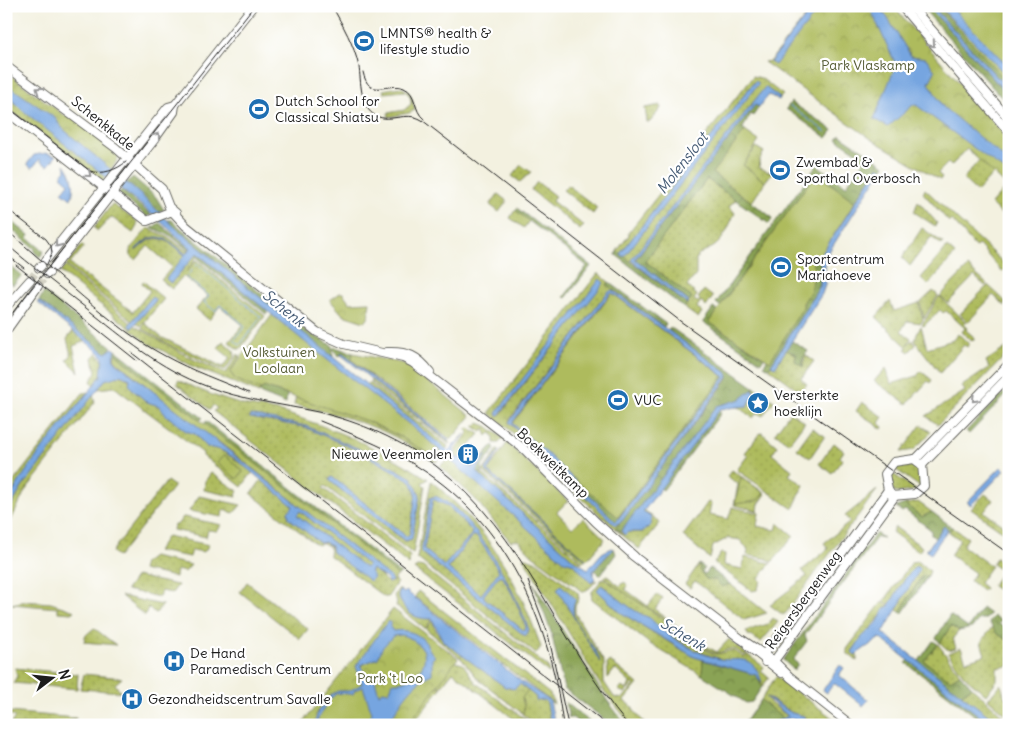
<svg xmlns="http://www.w3.org/2000/svg" width="1015" height="731" viewBox="0 0 1015 731" font-family="Delius,sans-serif">
<style>
.grass{fill:url(#grass-dots);stroke:#656c3c;fill-rule:evenodd}
.forest{fill:url(#forest-crowns);stroke:#536038}
.park{fill:url(#park-crowns);stroke:#656c3c}
.garden{fill:#aebb5d;stroke:#656c3c}
.water{fill:#76a5e0;stroke:#49607e;fill-rule:evenodd}
.lines{fill:none;stroke-linecap:round;stroke-linejoin:round}
.stream{stroke:#76a5e0;stroke-width:1}
.secondary-tunnel{stroke:#d3d1c3;stroke-width:8;stroke-dasharray:8 4;stroke-linecap:butt}
.secondary-casing{stroke:#676761;stroke-width:10}
.secondary{stroke:#fff;stroke-width:8}
.tram{stroke:#1c1c1c;stroke-width:1}
.rail{stroke:#1c1c1c;stroke-width:1}
.oneway{stroke:#999}
.labels{text-anchor:middle;dominant-baseline:central;stroke-width:4.5;stroke-linejoin:round;paint-order:stroke}
.poi-label{font-size:14px;fill:#1c1c1c;stroke:#fff;text-anchor:start}
.park-label{font-size:14px;fill:#565c36;stroke:#fff}
.street-label{font-size:14px;fill:#1c1c1c;stroke:#fff}
.water-label{font-size:15px;font-style:italic;fill:#445a74;stroke:#fff}
</style>
<defs>
<pattern id="grass-dots" width="8" height="8" patternUnits="userSpaceOnUse" patternTransform="scale(1.25)"><rect width="8" height="8" fill="#aebb5d"/><path d="M2 2h.1M6 6h.1" fill="none" stroke="#95a050" stroke-width="1.8" stroke-linecap="round"/></pattern>
<pattern id="forest-crowns" width="20" height="18" patternUnits="userSpaceOnUse" patternTransform="scale(1.25)"><rect width="20" height="18" fill="#8aa354"/><path d="M2 6a3 3 0 1 1 6 0M12 15a3 3 0 1 1 6 0" fill="none" stroke="#708445"/></pattern>
<pattern id="park-crowns" width="20" height="18" patternUnits="userSpaceOnUse" patternTransform="scale(1.25)"><rect width="20" height="18" fill="#aebb5d"/><path d="M2 6a3 3 0 1 1 6 0M12 15a3 3 0 1 1 6 0" fill="none" stroke="#95a050"/></pattern>
</defs>
<rect width="100%" height="100%" fill="#fff"/>
<filter id="ink" filterUnits="userSpaceOnUse"><feTurbulence type="fractalNoise" baseFrequency=".02" numOctaves="2"/><feDisplacementMap in="SourceGraphic" scale="10" xChannelSelector="R" yChannelSelector="G"/><feConvolveMatrix kernelMatrix="1 2 1 2 8 2 1 2 1" color-interpolation-filters="sRGB"/></filter>
<filter id="wash" filterUnits="userSpaceOnUse"><feTurbulence type="fractalNoise" baseFrequency=".0096" numOctaves="4" result="noise"/><feDisplacementMap in="SourceGraphic" scale="20" xChannelSelector="R" yChannelSelector="G"/><feGaussianBlur stdDeviation="1.12" result="paint"/><feColorMatrix in="noise" values="0 0 0 0 0 0 0 0 0 0 0 0 0 0 0 0 0 1.4 0 .05"/><feComposite in="paint" operator="in"/></filter>
<g filter="url(#wash)">
<rect width="100%" height="100%" fill="#f3f1e0"/>
<!-- grass -->
<g class="grass">
<path d="M753 76 761 78 783 95 780 98 765 88 630 262 624 257 758 83 755 81 620 254 617 251 629 235 628 233Z"/>
<path d="M399 87C412 90 412 99 415 110L409 113 389 117 388 113 404 110 411 104 410 96 405 91 384 93 383 90Z"/>
<path d="M660 105 661 108 650 122H647L645 108Z"/>
<path d="M756 147 764 152 759 161 760 168 772 173 765 182 743 165Z"/>
<path d="M981 158 1009 182V212L1004 217 991 204 1008 185 994 173 977 192 963 179Z"/>
<path d="M521 165 531 172 520 182 512 176Z"/>
<path d="M707 179 736 200 729 206 735 213C730 223 725 238 716 245 709 251 701 250 696 259V275L687 286 697 295 694 300 698 302 700 300 698 298 704 290 713 297 706 307 701 301 697 307 702 312 698 318 684 308 692 298 645 261Z"/>
<path d="M537 182 555 196 552 201 584 226 580 230 531 190Z"/>
<path d="M568 185 597 208 593 214 563 190Z"/>
<path d="M925 189 1009 268V274L1005 270 1002 272 979 245 975 247 952 220 949 222 923 193Z"/>
<path d="M498 194 507 201 499 212 490 205Z"/>
<path d="M918 201 937 223 935 226 914 212Z"/>
<path d="M112 204 137 221V226L133 233 111 217 98 231 94 228Z"/>
<path d="M148 228 170 238 188 252 186 254C174 244 164 234 147 239L136 251C157 230 166 239 185 256L166 279 170 283 193 257 196 259 186 272 197 260 265 316 240 349H237L229 342 243 325 220 306 209 320 196 309 208 296 183 276 172 289 161 280 172 267 148 246 136 260 131 256 130 249Z"/>
<path d="M922 228 943 243 942 245 931 237 910 266 902 258Z"/>
<path d="M82 245 84 247 70 264 133 312 150 291 142 284 143 281 164 299 141 326 136 323 156 301 152 298 132 321 66 265Z"/>
<path d="M947 247 955 254 928 285 921 278Z"/>
<path d="M65 266 131 323 129 325 132 327 134 325 188 357 226 373 238 354 240 356 230 372 235 379 260 390 259 393 194 367 148 343 64 275 60 272Z"/>
<path d="M968 267 987 284 985 286 974 276 948 303 940 296Z"/>
<path d="M598 273 609 282 607 285 616 291 607 293 510 419 509 423 618 524 620 522 616 529 625 535 627 532H642L650 515 643 512 644 510 660 523 639 549C586 507 542 455 489 413ZM604 282 500 415 496 414 497 412Z"/>
<path d="M988 285 1005 301V306L993 295 968 322 960 314Z"/>
<path d="M933 291 938 295 924 318 920 303Z"/>
<path d="M939 296 966 322 964 325 967 328 966 330 975 338 972 341 962 332 965 328 946 311 943 313 940 310 924 326 922 325Z"/>
<path d="M890 301 894 311 919 303 923 320 921 323 907 321 901 331 911 338 907 345 912 340 916 345 909 352 905 349 907 347 876 317Z"/>
<path d="M145 323 161 337 223 367 230 358 218 348 223 341 234 351 235 356 225 370 216 367 175 348 142 328Z"/>
<path d="M921 326 927 348 953 340 958 333 969 344 967 347 964 345 940 373 914 340Z"/>
<path d="M73 331 86 341 73 346 79 372 67 360 71 355 67 339Z"/>
<path d="M1009 346V352L938 425 926 416 965 391 962 386 989 368 986 361Z"/>
<path d="M786 350 796 354 803 366 805 355 814 361 801 379 807 384 801 392 769 368 771 365 775 367Z"/>
<path d="M97 353 103 361 101 376 94 386 91 381 96 372 93 358Z"/>
<path d="M886 368 891 384 917 376 921 371 932 380 930 383 928 381 907 404 874 381Z"/>
<path d="M119 375 130 380 133 390 147 402 160 406 166 415 186 431 195 434 207 447 221 450 251 471 252 473 242 487 203 456V453L118 390 115 387 98 389 105 380Z"/>
<path d="M371 379 450 443 449 444 370 381Z"/>
<path d="M178 380C199 390 221 399 243 405 255 408 268 408 281 412 331 427 384 450 428 479L422 483 425 486 413 554 325 486 323 488 410 556 409 565 213 411 217 409 213 405 210 410 177 384ZM250 416 306 426 357 448 412 478 420 495 412 539 405 542 329 479 332 477 407 537 410 533 416 496 412 481 357 450 304 427 250 418Z"/>
<path d="M369 382 448 446 446 450 367 384Z"/>
<path d="M754 387 774 401 763 416 757 413 753 418 738 407 747 406 755 393Z"/>
<path d="M88 392 14 489 6 508V491L83 393Z"/>
<path d="M93 395 95 402 25 491 10 523H6C6 498 74 420 93 395Z"/>
<path d="M296 397 367 421 401 437 437 459V462C431 462 416 450 409 445 373 423 334 413 294 405Z"/>
<path d="M862 402 883 417 879 423 883 427 882 429 856 411Z"/>
<path d="M790 412 805 422 789 443 775 433Z"/>
<path d="M479 423 487 426 503 438 499 443H494V436L490 433 487 436 484 429 482 432 474 427Z"/>
<path d="M921 425 931 432 914 450 901 452Z"/>
<path d="M469 428 480 434 458 460 456 457V449L469 432 466 429Z"/>
<path d="M812 428 825 436 810 458 797 449Z"/>
<path d="M762 433 777 446 772 454 792 470 789 475 804 485 793 509 737 470 748 455 745 453 759 434Z"/>
<path d="M834 443 844 451 840 457 842 460 832 473 819 464Z"/>
<path d="M498 449 499 451 486 469 487 472 586 560 584 562 483 471Z"/>
<path d="M449 458 562 559 574 564 591 583 597 580C592 585 589 591 582 591L532 555 518 540 510 541 475 499 440 466Z"/>
<path d="M911 463 919 467 922 482 920 487 892 467Z"/>
<path d="M732 470 766 494 759 504 758 511 734 505 738 484 727 476Z"/>
<path d="M889 471 916 490 898 493 893 491Z"/>
<path d="M211 473 238 491 236 494 237 497 204 490 205 481Z"/>
<path d="M482 473 583 563 575 561 479 474Z"/>
<path d="M262 479 294 506 288 512 289 518 320 542H325L331 546 332 552 370 571 374 569 388 583 395 580 397 582 388 597H384L329 555 330 547 323 543 317 545 251 494Z"/>
<path d="M167 481 174 486 118 557 112 552 116 546Z"/>
<path d="M431 481C488 528 517 578 541 647L536 654 417 558ZM432 496 449 504 488 547 490 554 510 586 529 630 525 636 421 552Z"/>
<path d="M877 490 786 613 783 615 770 605 807 576 802 570 828 549 824 543 850 522 845 516Z"/>
<path d="M985 494 993 500 984 512 1009 529V536L971 509Z"/>
<path d="M199 496 241 505 234 513 223 510 222 517 189 511Z"/>
<path d="M433 499 448 506 472 531 471 535 444 566 424 549Z"/>
<path d="M708 502 711 504 709 515 728 519 732 507 759 513 757 526 776 530 778 523 794 536 772 562 767 559 747 555 748 550 740 540 728 538 713 546 710 559 683 536Z"/>
<path d="M918 502 932 512 922 517 905 504Z"/>
<path d="M300 511 369 565 366 569 297 515Z"/>
<path d="M183 517H184L222 525 217 531 208 530 206 537 173 530 174 525H177Z"/>
<path d="M865 526 868 528 796 625 792 622Z"/>
<path d="M895 527 922 547 919 552 892 532Z"/>
<path d="M952 527 968 538 963 546 991 566 979 583 985 588 983 591 970 581 975 573 950 555 960 540 949 532Z"/>
<path d="M167 536 209 545 204 552 192 550 190 557 157 551Z"/>
<path d="M472 536H476C485 547 491 559 499 571L483 595H480L448 569Z"/>
<path d="M721 553 725 554 724 565 742 569 745 557 771 563 759 578 761 581 757 590 752 591 714 563Z"/>
<path d="M152 557 191 565 185 572 176 570 175 577 142 570 144 563Z"/>
<path d="M523 557 538 562 578 593 579 599 575 606V613L604 662V682L614 697 622 699 635 685 633 684 625 693 618 690 621 687 627 690 630 683 615 669 608 678 607 664 610 661 638 684 624 701 634 708H632L646 725H631L604 691Z"/>
<path d="M996 558 1009 567 1005 576 1009 579V608L1004 604 1008 597 992 586 1002 571 992 564Z"/>
<path d="M917 561 930 571 928 576 921 577 900 612 895 609 919 568 916 566 890 605 884 601 912 562Z"/>
<path d="M699 564 700 571 706 579 715 580 722 586 730 584 767 613 744 620 695 581 690 588 685 584Z"/>
<path d="M419 566 423 567 548 667 549 673 414 569Z"/>
<path d="M499 575 502 576C512 592 520 610 526 627L524 631 484 598V595Z"/>
<path d="M606 575 620 586 624 582 628 585 625 589 648 606 657 594 663 598 655 609 677 627 676 630 717 652 729 639 747 654 743 655C729 643 729 652 715 653L682 637 671 630 663 617 623 592 604 577Z"/>
<path d="M136 576 177 585H178L172 593 161 591 159 597 126 590Z"/>
<path d="M603 578 662 618 670 630 681 638 714 654C729 654 729 645 743 657L748 655 764 667 761 671 769 678 762 687 757 670 747 661 723 660 697 651 656 627 654 622 631 609 602 585 597 590 620 612 675 646 703 660 702 675 650 644 592 599 591 593Z"/>
<path d="M398 589 400 590 398 596C406 613 413 618 432 619L425 629 396 606 397 602 394 596Z"/>
<path d="M121 596 162 605H163L156 613 148 608 145 616Z"/>
<path d="M24 601 51 603 75 611 72 613 58 612V608L12 604Z"/>
<path d="M882 602 889 606 852 651 855 655 857 653V661L847 653V649Z"/>
<path d="M773 618 778 622 761 642 748 635 746 631 768 624Z"/>
<path d="M433 620C434 636 451 648 464 655L465 662 426 629Z"/>
<path d="M951 626 959 631 953 638 956 648 948 650 940 643Z"/>
<path d="M993 626 996 633 1009 641V666L997 668V680L986 695 964 676 948 653 961 648 966 661 985 655 981 642Z"/>
<path d="M94 628 116 645 84 642 85 636Z"/>
<path d="M938 644 960 674 950 680 924 661Z"/>
<path d="M455 662 463 664 476 683 528 721 525 725H511L515 720 453 672 441 687 433 681Z"/>
<path d="M472 663 505 687 511 689 520 684 536 697V700H544L547 703 551 725H536L522 714 524 711 506 688 471 664Z"/>
<path d="M15 668 78 674 77 689 13 683 17 676Z"/>
<path d="M84 674 122 678 115 684 121 692 80 689Z"/>
<path d="M776 676 842 725H810L804 722V716L792 713 768 697 770 703 788 716 783 719 761 700Z"/>
<path d="M433 682 441 688 412 725H407Z"/>
<path d="M1001 684 1005 698 1009 697 1008 716 988 699Z"/>
<path d="M972 687 1006 719 1001 725H996L961 695Z"/>
<path d="M9 712 76 718V719L70 720 69 725H10L15 717 9 715Z"/>
</g>
<!-- forest -->
<g class="forest">
<path d="M921 6H928L1009 96V106Z"/>
<path d="M932 6H939L1009 78V90Z"/>
<path d="M791 102 833 130 827 138 786 109Z"/>
<path d="M755 104 759 107 753 116 751 114 743 128 745 131 712 173 773 218 769 224 707 179 645 261 692 298 689 302 635 260Z"/>
<path d="M840 135 885 165 882 169 878 166 855 202 816 173 720 306 716 303 817 165 846 186 864 161 860 158 861 155 837 139Z"/>
<path d="M133 177 156 197 164 210 158 212 126 183Z"/>
<path d="M121 190 151 215 147 217 118 194Z"/>
<path d="M517 208 591 266 566 298 564 297 587 266 515 210Z"/>
<path d="M6 217 29 235 28 238 44 251 40 257 34 252 35 249 6 225Z"/>
<path d="M166 220H172L176 224 274 304 272 307Z"/>
<path d="M159 223 191 249 189 251 171 236 152 228Z"/>
<path d="M617 251 687 304 684 308 616 255Z"/>
<path d="M196 253 268 312 266 314 194 255Z"/>
<path d="M820 254V286L769 368 764 365 767 359 770 360 803 307V303L811 290 815 268 811 265Z"/>
<path d="M6 263 22 275 13 285 6 280Z"/>
<path d="M609 282 666 324 664 327 607 285Z"/>
<path d="M44 292 112 347 106 353 39 301Z"/>
<path d="M612 293 614 294 601 310 666 337V332L725 377 616 522 549 455 512 424V420Z"/>
<path d="M277 306 309 333 332 345 333 357 276 312 273 309Z"/>
<path d="M713 308 717 310 709 322 764 358 761 362 703 322Z"/>
<path d="M670 327 754 387 753 391 739 400 717 406 621 531 615 529 728 379 727 373 667 330Z"/>
<path d="M792 341 808 351 803 358V367L795 361 796 354 786 350Z"/>
<path d="M335 347 353 353V360L372 376 371 377 343 354 339 356 333 350Z"/>
<path d="M116 350 203 418 200 420 114 353Z"/>
<path d="M264 387 287 395 286 404 259 393Z"/>
<path d="M1009 387V392L969 434 966 431Z"/>
<path d="M718 411 721 413 663 490 660 488Z"/>
<path d="M206 421 401 574 398 575 205 424Z"/>
<path d="M493 445 495 449 482 467V473L479 474 476 470 486 455 474 467 468 466H473Z"/>
<path d="M905 504 922 517 932 512 952 527 950 531 943 527 935 538 931 535V530L905 510 902 512 896 507Z"/>
<path d="M876 533 883 538 877 537 805 635 807 641 793 660 798 664 794 670 783 660Z"/>
<path d="M614 548 616 554 600 576 594 570Z"/>
<path d="M699 564 704 568 702 572 705 574 710 568 730 584 722 587 715 580 706 579 700 571Z"/>
<path d="M922 576H928L902 614 900 612Z"/>
<path d="M533 583 607 700 626 725H612L564 689 551 632Z"/>
<path d="M982 608 990 614 986 619H979L972 628 959 631 951 626 940 643 936 638 950 615 968 628Z"/>
<path d="M994 616 1001 621 999 624 1009 631V641L996 633 989 622Z"/>
<path d="M933 641 938 644 924 661 950 680 960 674 972 687 961 695 918 662Z"/>
<path d="M703 660 756 675 762 687 752 702 746 703 702 675Z"/>
<path d="M909 660 991 725H987L906 663Z"/>
<path d="M761 700 783 719C773 723 755 730 745 722Z"/>
<path d="M565 702 594 725H581L573 718H569Z"/>
</g>
<!-- park -->
<g class="park">
<path d="M814 6H893L1009 140V188L967 149 951 166 948 163 938 173 942 177 940 180 871 139 764 62 770 61Z"/>
<path d="M6 72 67 117 71 114 120 154 115 164 103 179 100 180 6 108Z"/>
<path d="M340 293H343L350 303 370 302 368 319 364 322 343 315 330 300Z"/>
<path d="M741 477 764 493 757 501 735 504Z"/>
<path d="M247 582 308 629 300 639 240 592Z"/>
<path d="M393 609 458 658 408 725H301Z"/>
<path d="M462 654 505 687 511 689 520 684 528 690 522 698 524 707 523 714 479 680 460 657Z"/>
</g>
<!-- garden -->
<g class="garden">
<path d="M938 6H1009V84Z"/>
<path d="M745 131 759 141 743 165 765 182 752 202 712 173Z"/>
<path d="M816 173 855 202 821 255 820 254 812 265 815 268 811 290 803 303V307L770 361 709 322Z"/>
<path d="M515 210 529 221 524 228 510 218Z"/>
<path d="M612 293 723 376 618 517 512 424Z"/>
<path d="M272 315 419 432 442 452 437 459 401 437 367 421 264 387 260 390 235 379 230 372Z"/>
<path d="M114 353 398 575 393 581 217 440 208 436 115 360Z"/>
<path d="M353 353 406 364 471 416 451 440 352 360Z"/>
<path d="M507 443 568 501 557 512 572 528 583 518 605 539 587 560 488 471Z"/>
<path d="M224 455 243 471 237 479 217 463Z"/>
<path d="M418 591 550 694 554 704 415 597Z"/>
<path d="M364 685 374 713 365 725H315L319 711 335 693H351Z"/>
</g>
<!-- water -->
<g class="water">
<path d="M814 6H821L775 65 770 62Z"/>
<path d="M869 6H880L911 56 926 58 935 71 929 83 943 107 1009 162V174L916 105H913L888 127 874 119 896 65Z"/>
<path d="M928 6H932L1009 90V96Z"/>
<path d="M939 6H950L1009 67V78Z"/>
<path d="M755 81 759 83 624 257 620 254Z"/>
<path d="M6 84 55 118 63 129 141 195 179 231 448 451 465 434 454 448V455L458 459 461 457 463 459V462L471 468 487 455 477 470 479 474 575 561 588 569 602 553 611 548 613 549 593 571 595 579 591 583 574 564 564 561 419 432 311 347 197 253 171 283 166 279 185 255C175 247 161 231 147 241 142 244 139 249 135 250 157 228 165 237 186 254L191 248 140 204 21 109 6 94Z"/>
<path d="M765 87 780 98 779 100 769 95 759 107 755 105 635 259 689 302 687 304 631 260Z"/>
<path d="M46 153 56 156 48 166 41 162 40 159 32 168 27 164 34 155Z"/>
<path d="M65 164C73 174 76 188 71 199L62 192 69 183 61 176 66 170Z"/>
<path d="M879 166 882 169 825 258V285L822 294 775 367 771 365 820 286 821 255 827 246Z"/>
<path d="M600 279 604 283 498 416 497 412Z"/>
<path d="M612 290 727 373 728 377 622 521 615 525 509 422 607 293ZM611 293 614 294 725 377 616 522 549 455 512 423Z"/>
<path d="M152 297 156 300 132 328 129 325Z"/>
<path d="M39 301 106 353 113 348 116 350 113 358 117 363 390 577 392 581 388 583 387 579 372 569 370 571 374 577 370 581 332 552 331 546 325 542 320 543 289 518 288 512 293 506 233 457 221 450 207 447 195 434 186 431 166 415 159 406 147 402 133 390 129 384 130 379 122 375 105 380 23 486 6 514C6 484 81 404 101 376L103 358 100 353 37 302ZM300 511 368 565 366 568 297 515Z"/>
<path d="M340 354H343L449 440 448 441Z"/>
<path d="M752 390 756 393 747 406 720 409 643 512 651 517V525L642 532H628L625 535 621 531 717 406 741 399Z"/>
<path d="M250 415 306 426 357 448 412 478 420 495 412 539 405 541 329 480 332 477 407 537 410 533 416 494 411 481 357 450 304 427 250 418Z"/>
<path d="M499 451 488 471 586 560 487 472 486 469Z"/>
<path d="M1001 467 1005 470 971 505 967 502Z"/>
<path d="M435 496C474 510 516 593 529 630L525 636 421 552 430 498ZM433 499 448 506 472 531 471 535 444 566 424 549ZM472 536H476C485 547 491 559 499 571L481 595 448 568ZM499 576H502C512 592 520 610 526 627L524 631 484 598V595Z"/>
<path d="M944 526 948 529 931 554 926 551Z"/>
<path d="M916 566 920 569 883 633 998 723 996 725H991L880 638 855 655 852 652 862 637 877 623 885 608 888 607 907 576Z"/>
<path d="M561 585 576 599C563 622 597 643 600 662L557 589Z"/>
<path d="M601 585C618 597 631 611 650 618 667 637 694 653 720 659 728 661 739 658 747 661 756 665 760 675 762 683L756 675 694 657 620 612 597 590Z"/>
<path d="M400 590 404 593 406 591 522 682 550 701 554 720H556L555 725H551L547 703 544 700 536 701V697L520 684 514 689 505 687 443 641 432 619C413 619 406 613 398 596Z"/>
<path d="M388 621 392 624 390 627 393 631C405 629 418 632 426 643 429 648 430 652 435 656L432 659V674C411 683 399 704 388 725H364L372 713 363 687 355 690 353 694C348 695 341 692 336 694 330 697 317 718 316 725H314L318 711 332 694 338 691H349L362 684 356 666ZM402 635 412 639 423 649C430 667 411 684 393 682L389 692 383 691 379 694 374 677 364 674 361 665 378 658 382 648 393 636Z"/>
<path d="M840 665 844 668 839 675 868 700 863 706 834 683 827 693 823 690Z"/>
<path d="M766 697 792 713 804 716 805 722 810 725H802L791 718 769 725 788 716Z"/>
</g>
<g class="lines">
<!-- stream -->
<g class="stream">
<path d="M790 106 826 132"/>
<path d="M192 270 186 277 209 296 204 302 215 311 220 305 245 326 234 340 240 345 261 317 198 264 195 267"/>
</g>
</g>
</g>
<g filter="url(#ink)">
<g class="lines">
<!-- secondary-tunnel -->
<g class="secondary-tunnel">
<path d="M30 280 39 268"/>
<path d="M38 286 47 274"/>
</g>
<!-- secondary casing -->
<g class="secondary-casing">
<g id="secondary">
<path d="M901 6 1009 132"/>
<path d="M911 6 1009 119"/>
<path d="M6 66 116 148 162 189 169 207 176 213"/>
<path d="M6 111 147 221 172 211 186 226 317 332 344 344 403 358 413 363 524 449 596 522 634 556"/>
<path d="M46 260 168 107 175 105"/>
<path d="M54 267 154 140 174 112 175 105 253 6"/>
<path d="M39 268 41 266"/>
<path d="M47 274 49 273"/>
<path d="M6 307 30 280"/>
<path d="M6 331 38 286"/>
<path d="M387 352C407 351 418 356 430 372"/>
<path d="M914 459 922 465 924 486 915 494 892 496 888 490 885 474 894 462Z"/>
<path d="M916 459 1009 364"/>
<path d="M922 465 1009 376"/>
<path d="M632 555 741 639 774 661 790 677 851 725"/>
<path d="M748 646 782 673"/>
<path d="M770 661H774L895 496"/>
<path d="M765 662 764 654 796 616 888 490"/>
</g>
</g>
<!-- secondary -->
<use href="#secondary" class="secondary"/>
<!-- tram -->
<g class="tram">
<path d="M332 6C343 26 354 44 359 67 361 81 360 105 373 114 388 125 406 110 422 120L680 321 1009 554"/>
<path d="M363 72C369 101 388 81 404 88 417 93 413 111 424 119"/>
<path d="M6 106 90 171C103 175 116 170 126 162"/>
<path d="M6 208 46 239 51 246 52 253 47 264"/>
<path d="M6 230C55 270 110 327 165 356 192 371 221 381 249 393"/>
<path d="M6 321 254 6"/>
<path d="M320 421C357 436 396 451 429 474 512 532 551 628 563 725"/>
</g>
<!-- rail -->
<g class="rail">
<path d="M6 244C32 266 59 287 86 308 124 338 160 369 206 386 242 400 280 404 318 412 360 422 401 440 436 466 525 533 558 643 628 725"/>
<path d="M6 254 24 268"/>
<path d="M16 265 136 360"/>
<path d="M132 353 607 725"/>
<path d="M528 581 548 634 568 725"/>
</g>
</g>
<!-- one-way arrows -->
<defs><path id="oneway-chevron" d="M-2-3.5L2.5 0L-2 3.5" fill="none" stroke-width="1.6" stroke-linecap="round" stroke-linejoin="round" transform="scale(1.25)"/></defs>
<g class="oneway">
<use href="#oneway-chevron" transform="translate(932 44) rotate(50)"/>
<use href="#oneway-chevron" transform="translate(39 90) rotate(-144)"/>
<use href="#oneway-chevron" transform="translate(157 136) rotate(-53)"/>
<use href="#oneway-chevron" transform="translate(88 174) rotate(40)"/>
<use href="#oneway-chevron" transform="translate(58 244) rotate(128)"/>
<use href="#oneway-chevron" transform="translate(975 399) rotate(134)"/>
</g>
</g>
<!-- icons -->
<defs>
<g id="stadium-disc" transform="scale(1.125)"><circle r="9.5" fill="#1f6fb2" stroke="#fff"/><path d="M0-5a6.5 5 0 1 0 0 10a6.5 5 0 1 0 0-10ZM-3.5-1.8h7v3.6h-7Z" fill="#fff"/></g>
<g id="sight-disc" transform="scale(1.125)"><circle r="9.5" fill="#1f6fb2" stroke="#fff"/><path d="M0-6L1.8-2.2L6-1.7L2.9 1.2L3.7 5.4L0 3.3L-3.7 5.4L-2.9 1.2L-6-1.7L-1.8-2.2Z" fill="#fff"/></g>
<g id="building-disc" transform="scale(1.125)"><circle r="9.5" fill="#1f6fb2" stroke="#fff"/><path d="M-4-6H4V6H1V3H-1V6H-4ZM-2.5-4.3h1.7v1.8h-1.7ZM.8-4.3h1.7v1.8H.8ZM-2.5-1h1.7V.8h-1.7ZM.8-1h1.7V.8H.8Z" fill="#fff"/></g>
<g id="hospital-disc" transform="scale(1.125)"><circle r="9.5" fill="#1f6fb2" stroke="#fff"/><path d="M-5-5h3v3.5h4V-5h3V5h-3V1.5h-4V5h-3Z" fill="#fff"/></g>
</defs>
<g fill-rule="evenodd">
<use href="#stadium-disc" x="364" y="41"/>
<use href="#stadium-disc" x="259" y="109"/>
<use href="#stadium-disc" x="780" y="170"/>
<use href="#stadium-disc" x="781" y="267"/>
<use href="#stadium-disc" x="618" y="400"/>
<use href="#sight-disc" x="758" y="403"/>
<use href="#building-disc" x="468" y="454"/>
<use href="#hospital-disc" x="174" y="661"/>
<use href="#hospital-disc" x="132" y="699"/>
</g>
<g class="labels">
<!-- poi labels -->
<g class="poi-label">
<text x="380" y="33">LMNTS® health &amp;<tspan x="380" dy="16">lifestyle studio</tspan></text>
<text x="275" y="101">Dutch School for<tspan x="275" dy="16">Classical Shiatsu</tspan></text>
<text x="796" y="162">Zwembad &amp;<tspan x="796" dy="16">Sporthal Overbosch</tspan></text>
<text x="797" y="259">Sportcentrum<tspan x="797" dy="16">Mariahoeve</tspan></text>
<text x="774" y="395">Versterkte<tspan x="774" dy="16">hoeklijn</tspan></text>
<text x="634" y="400">VUC</text>
<text x="452" y="454" text-anchor="end">Nieuwe Veenmolen</text>
<text x="190" y="653">De Hand<tspan x="190" dy="16">Paramedisch Centrum</tspan></text>
<text x="148" y="699">Gezondheidscentrum Savalle</text>
</g>
<!-- park labels -->
<g class="park-label">
<text x="868" y="65">Park Vlaskamp</text>
<text x="279" y="352">Volkstuinen<tspan x="279" dy="16">Loolaan</tspan></text>
<text x="390" y="678">Park 't Loo</text>
</g>
<!-- street labels -->
<g class="street-label">
<text transform="translate(103 123) rotate(39)">Schenkkade</text>
<text transform="translate(553 463) rotate(44)">Boekweitkamp</text>
<text transform="translate(803 600) rotate(-54)">Reigersbergenweg</text>
</g>
<!-- water labels -->
<g class="water-label">
<text transform="translate(682 163) rotate(-52)">Molensloot</text>
<text transform="translate(284 308) rotate(39)">Schenk</text>
<text transform="translate(683 634) rotate(31)">Schenk</text>
</g>
</g>
<!-- margin -->
<rect width="1015" height="731" fill="none" stroke="#fff" stroke-width="25"/>
<!-- north arrow -->
<g transform="translate(52 678) rotate(74)" stroke="#ffffff" stroke-width="4" paint-order="stroke">
<path d="M0-4L9 19L0 12L-9 19Z" fill="#1c1c1c"/>
<text y="-8" font-size="14" font-weight="bold" text-anchor="middle" fill="#1c1c1c">N</text>
</g>
</svg>
